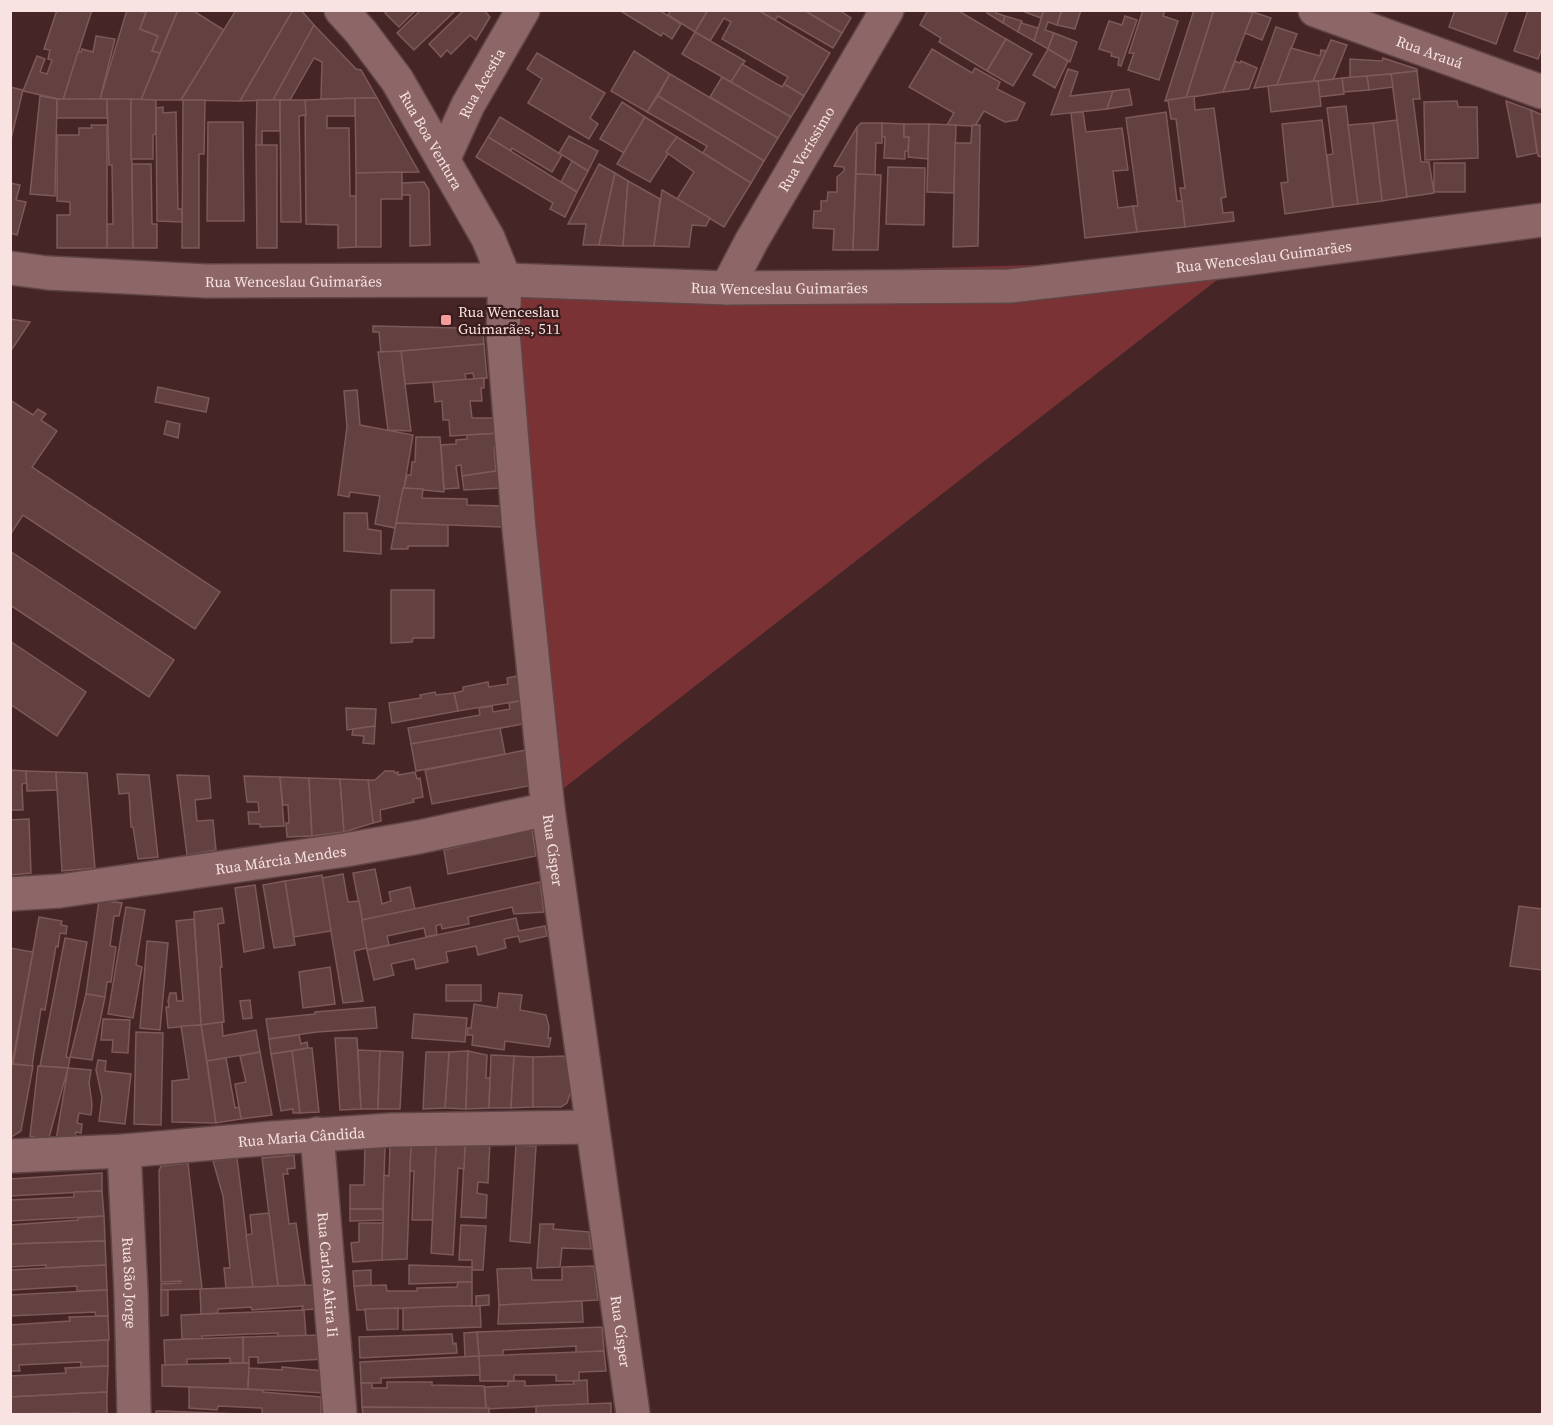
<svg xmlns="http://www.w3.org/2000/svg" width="1553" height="1425" viewBox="0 0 1553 1425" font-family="'Source Serif 4',serif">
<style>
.green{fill:#7b3235}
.building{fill:#644141;stroke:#7d5958;stroke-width:1.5}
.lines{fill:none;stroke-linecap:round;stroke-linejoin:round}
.street-casing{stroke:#604446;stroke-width:36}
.secondary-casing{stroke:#604446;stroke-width:36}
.street{stroke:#8d6767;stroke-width:33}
.secondary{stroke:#8d6767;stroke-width:33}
.poi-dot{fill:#f59b9b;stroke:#3b1c1c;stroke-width:2}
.labels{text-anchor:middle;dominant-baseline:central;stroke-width:4.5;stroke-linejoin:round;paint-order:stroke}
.street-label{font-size:15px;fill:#f8e2e2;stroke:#3b1c1c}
.poi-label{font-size:15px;fill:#f8e2e2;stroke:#3b1c1c;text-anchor:start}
</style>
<rect width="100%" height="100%" fill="#462526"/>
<!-- green -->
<path class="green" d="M1244 259 564 788 505 280Z"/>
<!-- building -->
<g class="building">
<path d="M57 10H92L63 100 23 91 37 56 45 59 40 72 47 74 52 60 48 59 50 50 44 49Z"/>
<path d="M127 10 146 12 140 29 158 36 152 51 160 53 141 100 100 99Z"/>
<path d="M147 10H178L160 53 152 51 158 36 140 29Z"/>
<path d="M178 10H192L224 30 181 100H141Z"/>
<path d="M236 10H293L240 101 181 100Z"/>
<path d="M293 10H301L314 25 273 100 240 101Z"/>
<path d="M388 10H415V11L399 27 385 13Z"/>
<path d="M421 10H456L414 50 397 33Z"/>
<path d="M464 10H484L490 17 476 40 470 35 451 54 447 50 441 57 429 44Z"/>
<path d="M619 10H659L681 24 672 39 663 33 661 36Z"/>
<path d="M671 10H708L695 32 668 15Z"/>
<path d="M708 10H758L830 53 804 96 784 84 788 77 722 39 731 22 724 18 710 41 695 32Z"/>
<path d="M758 10H804L842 33 833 48 778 16 775 20Z"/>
<path d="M804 10H839L851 18 842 33Z"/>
<path d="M957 10 1006 39 987 71 939 42 941 38 920 25 928 10Z"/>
<path d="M987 10H997L996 13 1005 16 1003 23 987 13Z"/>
<path d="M1026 10H1044L1041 18 1025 12Z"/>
<path d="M1044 10H1062L1057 25 1048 22 1045 30 1054 33 1048 49 1034 41Z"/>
<path d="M1062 10H1081L1075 29 1057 25Z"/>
<path d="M1143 10H1165L1163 16 1178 21 1159 80 1128 70 1134 53H1129Z"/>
<path d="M1194 10H1214L1186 98 1165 101Z"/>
<path d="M1214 10 1253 12 1223 92 1186 98Z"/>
<path d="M1455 10H1508L1496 44 1449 27Z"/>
<path d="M1528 10H1542V48L1538 59 1514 51Z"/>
<path d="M1253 12 1271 18 1262 40 1245 33Z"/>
<path d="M1005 16 1022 21 1018 32 1003 23Z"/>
<path d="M1125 16 1137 20 1121 66 1118 65 1119 58 1111 56 1112 53 1099 49 1109 21 1122 25Z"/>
<path d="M1021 23 1038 28 1034 41 1018 32Z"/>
<path d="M314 25 356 69 361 70 377 98 321 99 322 62 314 58 290 100H273Z"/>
<path d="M1276 27 1297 34 1277 85 1254 88Z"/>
<path d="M695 32 745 61 731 82 682 54Z"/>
<path d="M1054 33 1077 42 1070 62 1048 49Z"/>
<path d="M96 36 115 39 100 99 63 100 78 52H81L82 49 93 52Z"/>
<path d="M1006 39 1032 54 1013 86 987 71Z"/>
<path d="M1331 40 1347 45 1333 80 1313 81Z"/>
<path d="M1291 48 1320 56 1321 50 1326 51 1313 81 1277 85Z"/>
<path d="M932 49 972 73 975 68 1000 82 997 89 1025 103 1017 120 1005 122 984 111 975 126 947 125 954 113 909 87Z"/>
<path d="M1048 49 1068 61 1055 88 1033 75Z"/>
<path d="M634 51 670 74 647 112 611 91Z"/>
<path d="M537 53 605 93 590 118 598 124 589 139 528 103 542 79 527 69Z"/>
<path d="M1383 58 1417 69V71L1350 78V59L1382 61Z"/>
<path d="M1235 61 1240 63 1241 61 1257 68 1249 89 1223 92Z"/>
<path d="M742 64 782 87 784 84 804 96 791 117 731 82Z"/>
<path d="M1068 69 1078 72 1070 96 1113 91 1107 109 1051 115Z"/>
<path d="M1417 71 1420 99H1413L1421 162H1429L1434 193 1407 197 1391 74Z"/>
<path d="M670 74 778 138 764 161 658 96Z"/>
<path d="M1391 74 1393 87 1369 90 1367 76Z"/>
<path d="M1367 76 1369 90 1344 92 1342 78Z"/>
<path d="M722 77 791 117 778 138 710 97Z"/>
<path d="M1342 78 1344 94 1319 97 1318 81Z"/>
<path d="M1318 81 1321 106 1271 112 1268 86Z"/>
<path d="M10 87 23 90 10 143Z"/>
<path d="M1129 89 1132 105 1107 109 1113 91Z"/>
<path d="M40 96 57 99 55 196 30 194Z"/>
<path d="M658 96 764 161 751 183 703 153 707 146 647 112Z"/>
<path d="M1194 96 1195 110 1214 108 1226 197 1221 198 1223 213 1233 212 1234 221 1185 227 1180 188H1185L1176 119H1171L1168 100Z"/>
<path d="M355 98H377L419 172 356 173Z"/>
<path d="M355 98V116H327V128H349L350 196H356V247L338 248V225L306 224 305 100Z"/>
<rect x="57" y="99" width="50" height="19"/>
<path d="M107 99H131L133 248H107V224H113L112 165H109Z"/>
<path d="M131 99 156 100V134L153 135V159H131Z"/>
<path d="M183 100H205L204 154H199V248H182Z"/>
<path d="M257 100H280V131H262V146L256 145Z"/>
<path d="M280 100H305L306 115 299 116 301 222H281Z"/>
<path d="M1457 101 1458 107H1477L1478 158 1425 160 1424 102Z"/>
<path d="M1506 101 1531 110 1537 153 1517 157Z"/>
<path d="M622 102 645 117 624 153 600 139Z"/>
<path d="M1346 106 1358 204 1333 207 1327 155 1333 154 1327 108Z"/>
<path d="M163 107V113L176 112 178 209H182V222L157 221 156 108Z"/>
<path d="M1531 110 1542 115V157L1538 156Z"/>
<path d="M1083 112 1086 132 1122 128 1128 170 1113 171 1118 208 1133 206 1137 232 1085 238 1071 113Z"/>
<path d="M1166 112 1177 201H1182L1185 227 1137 232 1133 206H1138L1126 118Z"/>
<path d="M500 117 562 155 552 172 512 148 511 151 488 137Z"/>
<path d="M645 117 677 137 666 152 668 154 650 182 617 164Z"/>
<path d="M1322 120 1333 207 1285 214 1281 183 1288 182 1282 124Z"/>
<path d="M1397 120 1407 197 1382 201 1373 123Z"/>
<path d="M208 122H243L244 221H207Z"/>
<path d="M861 123H882V143H876L875 175 856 174 857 127Z"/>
<path d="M882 123 904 124V137H909L908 151H905V159L884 158 885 137H882Z"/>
<path d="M1373 123 1382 201 1358 204 1348 125Z"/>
<path d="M904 124H929L928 159 908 157 909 137H904Z"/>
<path d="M929 124 956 125 954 193 927 192Z"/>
<path d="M91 125H107V248H57V215H70V202L57 201V135H79V128H92Z"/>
<path d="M972 125H980L978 246 953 247 955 143H971Z"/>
<path d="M857 127 853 250H833L834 229 813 228 814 211H821V201H827L828 192H837V177L844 171V167L834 166Z"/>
<path d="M569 136 598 151 588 171 559 153Z"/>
<path d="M488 137 577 192 565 217 550 209 553 203 476 157Z"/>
<path d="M677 137 751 183 724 227 677 199 694 172 666 152Z"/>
<path d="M256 145H277V248H257Z"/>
<path d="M572 161 588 171 577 192 561 182Z"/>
<rect x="1434" y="163" width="31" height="29"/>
<path d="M132 164H151L152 224H157V248H133Z"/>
<path d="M599 164 615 173 599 245H583L586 224H568Z"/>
<path d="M888 167 925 168 924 225 886 224Z"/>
<path d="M402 172V199H381V247H356V173Z"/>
<path d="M615 173 628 181 623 246 599 245Z"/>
<path d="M856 174 881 175 878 250H853Z"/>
<path d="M628 181 660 199 654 246H623Z"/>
<path d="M424 182 429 190 430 245 410 246V195H402V183Z"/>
<path d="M10 183 20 185 16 200 26 202 17 235 10 233Z"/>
<path d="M662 190 710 218 706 226 692 225 689 247 654 246Z"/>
<path d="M10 319 30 322 10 352Z"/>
<path d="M373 326 461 328 483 331 484 344 381 353 379 332H373Z"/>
<path d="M484 344 487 378 474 379 473 373 465 374 466 380 405 384 401 351Z"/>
<path d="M401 351 405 384 411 431 388 430 378 352Z"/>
<path d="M484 378V388H481L482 401H470L472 418H500L501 433 450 436 449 420H443L442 401 435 402 433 382Z"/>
<path d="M158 387 209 398 206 412 155 402Z"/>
<path d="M357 390 360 425 413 435 404 488 395 528 375 524 380 496 350 492 349 497 338 495 347 427 344 391Z"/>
<path d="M10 400 33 415 38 409 46 414 41 420 57 431 32 467 220 592 195 629 23 515 10 535Z"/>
<path d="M167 421 180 424 178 438 164 434Z"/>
<path d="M501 433 502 447H494L496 471 462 476 461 465 456 466 459 488 444 489 441 445 456 444V440L467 439V435Z"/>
<path d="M416 437H440L444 492 404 488 407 475H411L412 462H415Z"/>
<path d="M496 471H503L501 488 464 490 462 476Z"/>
<path d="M403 488 423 489 422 498 467 499V505L503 506 502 527 396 523Z"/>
<path d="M344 513H367L368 529 381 531V554L344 551Z"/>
<path d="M396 523 448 525V546H408V549H391Z"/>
<path d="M10 551 174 660 149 697 10 605Z"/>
<path d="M391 590H434V638H413L412 642 391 643Z"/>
<path d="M10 641 86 692 57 736 10 704Z"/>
<path d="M522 675 525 700 458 711 454 693 463 691V687L488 682 489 687 508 684 507 678Z"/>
<path d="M435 692 436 695 454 693 458 711 392 723 389 703 421 698 420 695Z"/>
<path d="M525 700 529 723 411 744 408 728 480 715 479 708 492 706 493 712 510 709 509 703Z"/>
<path d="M346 708 376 709 375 726 347 730Z"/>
<path d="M375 726 374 744 363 743 364 736 352 735 353 729Z"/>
<path d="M500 728 505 754 416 771 411 744Z"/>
<path d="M531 749 538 784 432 804 425 770Z"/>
<path d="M10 770 26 771 27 783 22 784 23 810H10Z"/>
<path d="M26 771 56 772 57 790 27 791Z"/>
<path d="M385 771H394L395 773 398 772V775L415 772 417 779 420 778 423 797 413 799 414 802 380 810 381 821 373 823 368 780H375Z"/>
<path d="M56 772 87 773 95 868 62 871Z"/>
<path d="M117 774 149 775 158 857 138 859 133 827H131L129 793 119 794Z"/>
<path d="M177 775 209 776 211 798 195 800 197 821 213 820 216 850 187 855Z"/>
<path d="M244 776 280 777 284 826 260 827V824H249L248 812H259L258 802H247Z"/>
<path d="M280 777 309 778 312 836 287 837 286 823H289L288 805H283Z"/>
<path d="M309 778 340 779 344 832 312 836Z"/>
<path d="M340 779 368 780 373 823 344 832Z"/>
<path d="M29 819 31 873 10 875V820Z"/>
<path d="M532 829 536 856 448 874 444 850Z"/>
<path d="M375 869 382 904 391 901 389 892 410 887 415 909 362 920 353 873Z"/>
<path d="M343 874 348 902 359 901 367 948 354 951 363 1001 343 1003 322 878Z"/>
<path d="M322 875 331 931 294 937 285 881Z"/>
<path d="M285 881 295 945 274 948 263 885Z"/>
<path d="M540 882 544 912 514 914 512 907 468 917 469 924 442 929 441 924 436 926 437 935 430 936 426 937 424 928 387 936 389 945 367 950 362 920Z"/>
<path d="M255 885 264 948 244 952 235 888Z"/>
<path d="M99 900 122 903 119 916H114L110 946 116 947 111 982H107L105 997 86 994Z"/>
<path d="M1519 906 1542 909V970L1510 966Z"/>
<path d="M126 907 145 910 136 965 142 967 133 1018 108 1014Z"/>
<path d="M222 908 224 923 218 924 222 967H220L224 1022 201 1025 194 912Z"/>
<path d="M39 917 62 921 61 925 67 926 66 934 60 933 58 947 56 946 45 1010 41 1009 32 1066 13 1064Z"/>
<path d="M516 918 519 931 545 926 547 936 520 942 518 936 504 939 506 948 478 955 476 946 446 952 448 962 416 969 414 959 391 964 394 975 374 980 367 950Z"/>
<path d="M194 919 201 1025 168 1028 166 1007H169L168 1001 170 993H176L177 1001H183L176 921Z"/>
<path d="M65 938 87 942 66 1057 70 1058 68 1068 40 1066Z"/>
<path d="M147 941 168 943 160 1030 140 1028Z"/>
<path d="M10 948 33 952 12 1064H10Z"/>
<path d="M330 967 335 1004 303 1008 299 972Z"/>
<rect x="446" y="985" width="35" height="16"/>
<path d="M499 993 522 995 520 1010 546 1015 549 1026 548 1038H551L549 1047 505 1041 504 1050 472 1045 473 1035H467L468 1028H471L474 1004 497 1008Z"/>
<path d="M86 994 105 997 92 1060 70 1057Z"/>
<path d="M250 1000 252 1018 243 1019 240 1001Z"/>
<path d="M375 1007 377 1028 317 1032 269 1039 266 1019 315 1014V1012Z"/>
<path d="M414 1014 467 1018 465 1042 412 1038Z"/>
<path d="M103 1019 130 1020 128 1053 112 1052 113 1040H101Z"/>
<path d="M222 1022 223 1036 256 1030 260 1052 207 1061 201 1025Z"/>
<path d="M201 1025 216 1123 172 1122V1081L189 1079 181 1026Z"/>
<path d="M136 1032 163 1033 161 1125 134 1124Z"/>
<path d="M299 1035 301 1044 307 1042 308 1048 271 1054 269 1039Z"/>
<path d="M335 1038H357L361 1109 340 1110Z"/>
<path d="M308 1048H312L319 1112 300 1113 292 1051Z"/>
<path d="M358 1050 380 1051 378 1109H361Z"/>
<path d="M292 1051 300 1113H293V1109L281 1111 271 1054Z"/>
<path d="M380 1051 403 1052 400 1109H378Z"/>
<path d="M467 1051H468L466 1109 445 1108 449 1052Z"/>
<path d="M468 1051 487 1055 486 1078H490L489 1108 466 1109Z"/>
<path d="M260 1052 272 1115 241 1119 235 1084 246 1082 240 1056Z"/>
<path d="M426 1052H449L445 1108 423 1109Z"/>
<path d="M491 1055 514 1056 511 1108H489Z"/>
<path d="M514 1056 533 1057V1107L511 1108Z"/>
<path d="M566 1056 571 1091 567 1103 561 1107H533V1057Z"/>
<path d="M226 1058 235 1108 239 1107 241 1119 216 1123 207 1061Z"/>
<path d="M98 1060 106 1061 105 1071 131 1074 125 1124 99 1121 102 1097 96 1070Z"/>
<path d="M12 1064 33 1066 21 1131 10 1138V1074Z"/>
<path d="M38 1066 68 1068 48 1141 30 1136Z"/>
<path d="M68 1068 91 1070 89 1083 92 1104 91 1115 79 1113 77 1123 82 1124 81 1133 76 1132 75 1138 56 1140Z"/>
<path d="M465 1142H490L488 1183 478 1182 477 1193 487 1195 486 1218 461 1217Z"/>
<path d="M516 1145 536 1146 530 1243 510 1241Z"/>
<path d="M365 1146H385L383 1209H350V1185H364Z"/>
<path d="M390 1146H411L407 1259 382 1260 384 1175 389 1176Z"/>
<path d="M411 1146H436L433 1220H412L414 1171H410Z"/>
<path d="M436 1146H465L464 1169 458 1168 453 1255 431 1253Z"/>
<path d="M294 1155 295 1168 287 1169 288 1174H283L289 1224 296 1223 305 1285 278 1286 262 1158Z"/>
<path d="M237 1158 253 1287 226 1288 224 1268H230L223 1196 213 1161Z"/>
<path d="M188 1163 202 1289 161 1290V1284L180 1283 181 1281 161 1282 159 1171 161 1166Z"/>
<path d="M102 1173V1191L10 1196V1179Z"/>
<path d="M102 1191 104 1216 10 1221V1200L74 1197V1192Z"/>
<path d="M350 1209H383V1220L350 1221Z"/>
<path d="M269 1213 278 1286 253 1287 246 1235 252 1234 250 1215Z"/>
<path d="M104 1216 105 1241 10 1244V1225L78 1220V1218Z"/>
<path d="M359 1223H383L382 1260 353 1262 351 1243 359 1242Z"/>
<path d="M540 1224H554L553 1229 589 1232 591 1249 562 1248 560 1267 537 1268Z"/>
<path d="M461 1225 486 1226 483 1270H472V1260H459Z"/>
<path d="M105 1241 106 1265 46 1268V1265L10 1267V1244Z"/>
<path d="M106 1265 107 1290 77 1291V1286L11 1290 10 1295V1270Z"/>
<path d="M409 1265 472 1267V1282L409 1284Z"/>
<path d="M594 1266 598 1300 499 1305 497 1269 531 1268 532 1280H562V1267Z"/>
<path d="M371 1270V1285L354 1286 353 1271Z"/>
<path d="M458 1282H472V1306L357 1310 354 1286 386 1285 387 1291H417V1288L457 1287Z"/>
<path d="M313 1285 316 1309 302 1310 303 1306 252 1310 251 1307 218 1309V1313L201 1314 200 1289Z"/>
<path d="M107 1290 108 1316H96L95 1312 10 1316V1295Z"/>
<path d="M161 1290H168V1315L161 1316Z"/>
<path d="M489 1295V1305L476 1306V1296Z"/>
<path d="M582 1301 583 1322 498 1324 499 1305Z"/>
<path d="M450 1306H480L481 1327 403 1330V1308Z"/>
<path d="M398 1308V1329L367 1330 365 1309Z"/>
<path d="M304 1310 306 1336 278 1337V1333L202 1336V1339H182L181 1315Z"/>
<path d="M108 1316 109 1340 11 1345 10 1325 70 1321 69 1317Z"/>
<path d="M602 1327 604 1351 576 1353V1346L503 1350V1356H479L477 1332Z"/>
<path d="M477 1332 479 1356 465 1357 464 1333Z"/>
<path d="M452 1334 453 1344 456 1343 457 1353 360 1358 359 1337Z"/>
<path d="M320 1335 323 1359 258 1363V1357H249V1363H243V1337Z"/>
<path d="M243 1337V1363H230V1358L187 1359V1365H165L164 1340Z"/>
<path d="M108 1340V1366L81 1367V1362L19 1365 20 1371H10V1345Z"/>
<path d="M604 1351 606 1371 579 1372V1381H556V1375H514V1381H480L479 1356Z"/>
<path d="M479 1356 480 1375 381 1378V1383H361L360 1362Z"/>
<path d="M249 1363 248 1389 162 1386V1365Z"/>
<path d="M108 1366 107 1392 10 1397V1376L66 1373 65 1368Z"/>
<path d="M282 1367 324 1371 325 1393 248 1389 249 1368 282 1370Z"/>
<path d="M587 1380 588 1404 486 1409 485 1387 508 1386V1382L514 1381H525V1386L574 1384 573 1381Z"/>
<path d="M387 1382H432V1385L484 1386 486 1409 362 1407 361 1383H372V1388H387Z"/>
<path d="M189 1387 263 1390V1392L321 1397V1414H262V1408L218 1406 217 1410 189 1408Z"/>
<path d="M107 1392V1414H79V1413L10 1414V1397Z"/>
<path d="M611 1403V1414H536V1406Z"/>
<path d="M362 1407 489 1408V1414H363Z"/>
<path d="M156 1411H161L241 1414H156Z"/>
</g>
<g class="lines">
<!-- street casing -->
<g class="street-casing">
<g id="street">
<path id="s1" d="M341 10 361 32 397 80 488 238 505 280 503 332 519 529 548 809 633 1414"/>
<path id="s2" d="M1315 10 1542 92"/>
<path id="s3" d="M443 160 468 105 523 10"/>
<path id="s4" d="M727 288 751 242 887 10"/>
<path id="s5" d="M10 894 60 891 345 850 419 837 548 809"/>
<path id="s6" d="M317 1134 340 1414"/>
<path id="s7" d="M124 1151 131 1292 134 1414"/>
<path id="s8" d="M10 1156 124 1151 273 1138 391 1130 592 1127"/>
</g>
</g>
<!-- secondary casing -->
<g class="secondary-casing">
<g id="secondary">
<path id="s9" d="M10 268 48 273 206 281 505 280 727 288 1010 286 1244 259 1542 220"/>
</g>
</g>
<!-- street -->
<use href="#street" class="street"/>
<!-- secondary -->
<use href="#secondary" class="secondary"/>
</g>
<!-- markers -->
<rect class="poi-dot" x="440" y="314" width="12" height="12" rx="3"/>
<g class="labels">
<!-- street labels -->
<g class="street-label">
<text stroke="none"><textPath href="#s2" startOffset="122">Rua Arauá</textPath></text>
<text stroke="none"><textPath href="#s3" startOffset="86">Rua Acestia</textPath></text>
<text stroke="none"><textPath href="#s1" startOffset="159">Rua Boa Ventura</textPath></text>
<text stroke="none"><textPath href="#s4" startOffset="160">Rua Veríssimo</textPath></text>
<text stroke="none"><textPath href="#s9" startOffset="1256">Rua Wenceslau Guimarães</textPath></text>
<text stroke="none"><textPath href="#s9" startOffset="284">Rua Wenceslau Guimarães</textPath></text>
<text stroke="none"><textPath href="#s9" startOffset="770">Rua Wenceslau Guimarães</textPath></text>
<text stroke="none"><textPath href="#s1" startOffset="890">Rua Císper</textPath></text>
<text stroke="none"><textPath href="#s5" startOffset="273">Rua Márcia Mendes</textPath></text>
<text stroke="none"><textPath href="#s8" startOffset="292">Rua Maria Cândida</textPath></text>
<text stroke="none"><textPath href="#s6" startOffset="141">Rua Carlos Akira Ii</textPath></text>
<text stroke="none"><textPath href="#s7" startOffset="132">Rua São Jorge</textPath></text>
<text stroke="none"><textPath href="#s1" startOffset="1376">Rua Císper</textPath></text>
</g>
<!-- poi labels -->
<g class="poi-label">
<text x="458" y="311">Rua Wenceslau<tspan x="458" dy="17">Guimarães, 511</tspan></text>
</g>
</g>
<!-- border -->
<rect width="1553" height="1425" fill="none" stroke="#f8e2e2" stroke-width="24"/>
</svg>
